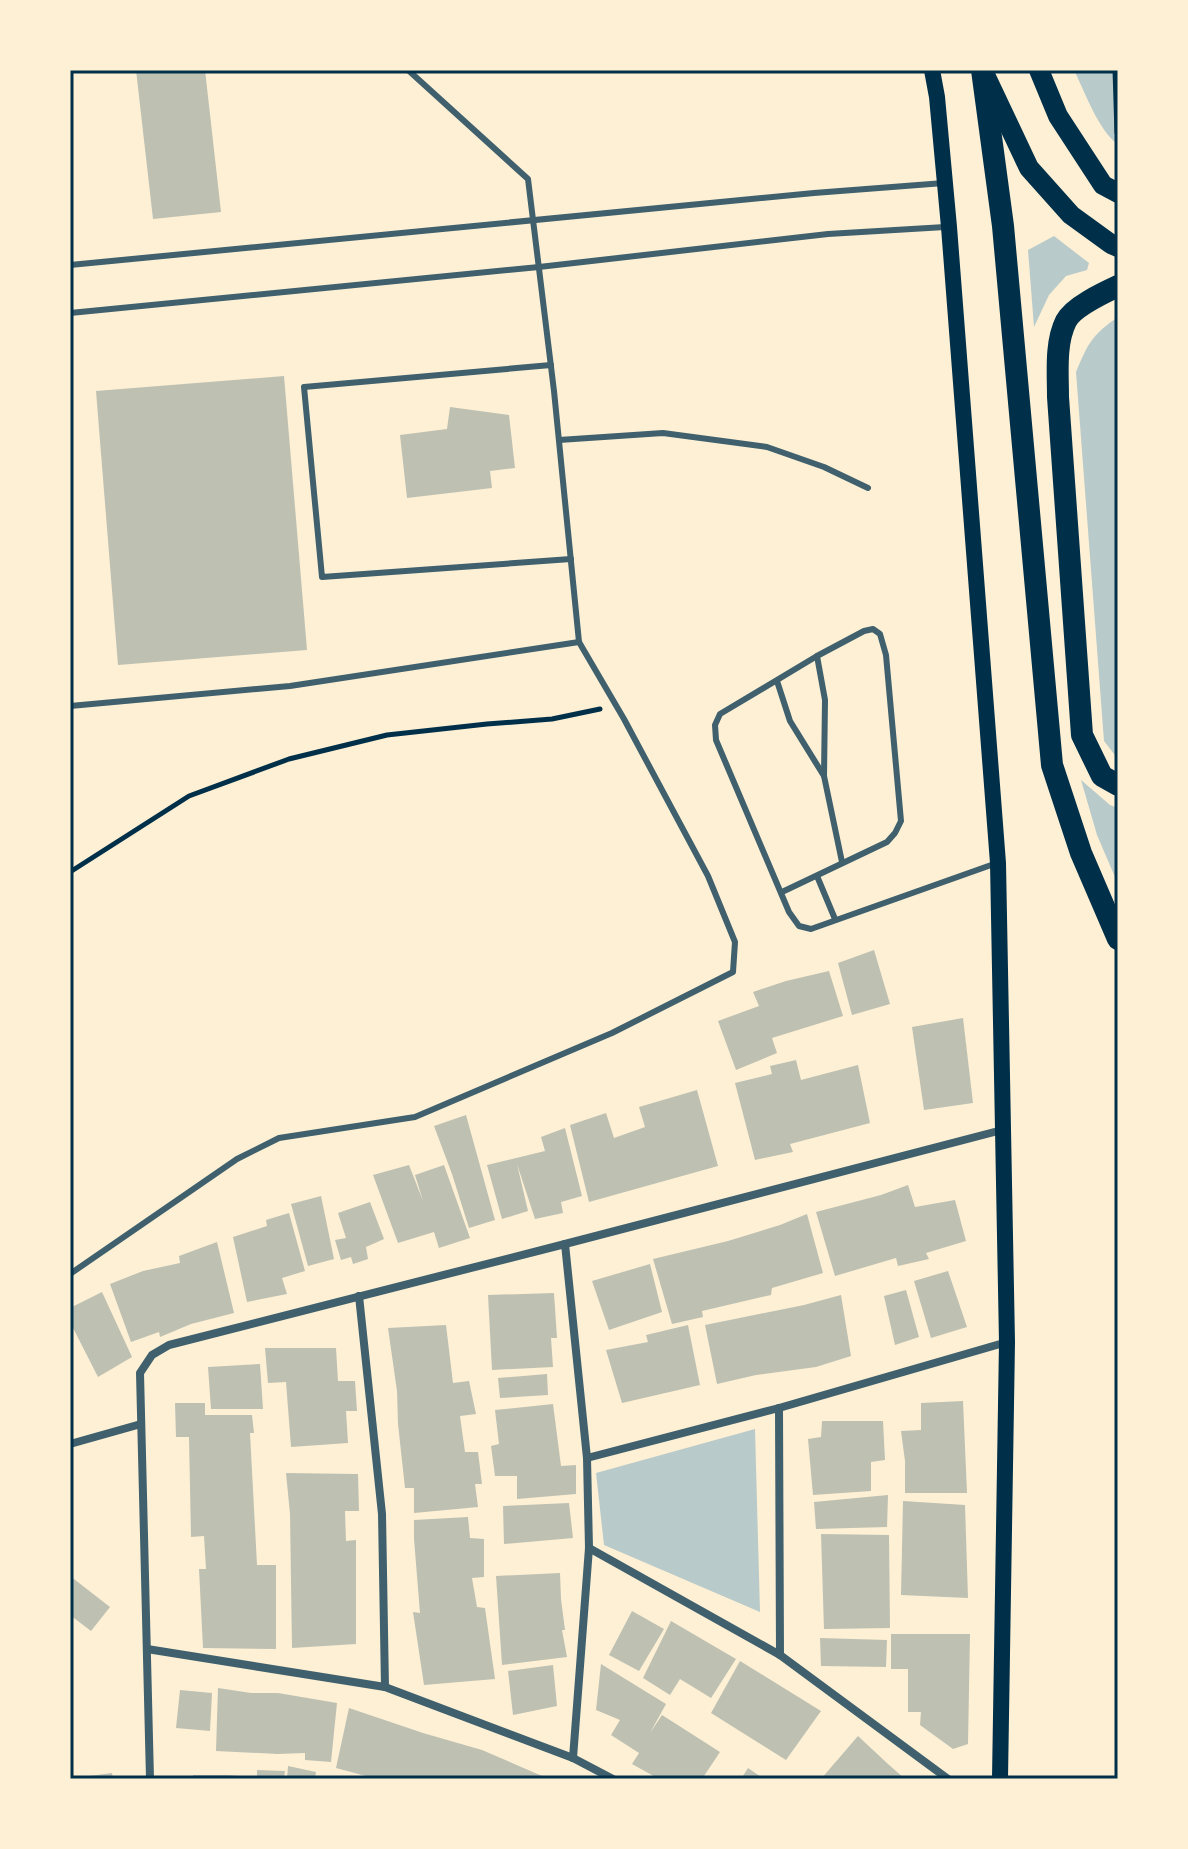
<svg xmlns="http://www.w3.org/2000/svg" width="1188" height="1849" viewBox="0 0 1188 1849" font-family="'Nunito Sans',sans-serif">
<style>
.green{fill:#b9caca}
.building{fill:#bec0b2}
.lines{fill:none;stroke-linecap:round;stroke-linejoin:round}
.path{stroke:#003049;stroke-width:5}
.service{stroke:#3f606c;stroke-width:6}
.minor{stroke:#3f606c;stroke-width:8}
.secondary{stroke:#003049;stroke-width:16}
.primary{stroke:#003049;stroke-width:20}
.trunk{stroke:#003049;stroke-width:22}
.neatline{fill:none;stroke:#003049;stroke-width:3}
</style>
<rect width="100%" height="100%" fill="#fdf0d5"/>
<!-- green -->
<g class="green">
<path d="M1074 70H1118V144C1099 132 1084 90 1074 70Z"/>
<path d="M1054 236 1089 263 1087 270 1066 276 1049 295 1034 327 1028 250Z"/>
<path d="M1118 317V759L1104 741 1076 372C1088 343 1092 335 1118 317Z"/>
<path d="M1081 780 1110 805 1118 808V884L1097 835Z"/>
<path d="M755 1429 760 1612 604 1545 596 1473Z"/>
</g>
<!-- building -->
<g class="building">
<path d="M136 70H205L221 212 153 219Z"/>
<path d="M284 376 307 650 118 665 96 391Z"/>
<path d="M450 407 509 415 515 468 490 471 492 488 407 498 400 435 447 429Z"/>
<path d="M874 950 890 1004 852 1015 838 963Z"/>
<path d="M829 971 843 1016 772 1038 777 1053 736 1070 718 1021 759 1006 753 992 786 981Z"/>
<path d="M963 1018 973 1103 924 1110 912 1027Z"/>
<path d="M796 1060 801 1080 858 1065 870 1123 790 1144 793 1152 755 1160 735 1083 772 1074 770 1066Z"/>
<path d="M697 1090 718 1166 589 1202 570 1125 606 1113 614 1138 645 1127 639 1107Z"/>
<path d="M466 1115 495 1220 469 1228 452 1174 434 1126Z"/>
<path d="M565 1128 582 1196 561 1202 563 1213 535 1219 517 1164 528 1211 502 1219 487 1165 545 1151 541 1137Z"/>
<path d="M409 1165 423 1201 415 1175 444 1165 470 1238 439 1248 434 1232 398 1243 373 1175Z"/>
<path d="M908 1185 915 1207 955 1200 966 1241 926 1253 929 1259 898 1266 896 1258 835 1276 816 1212 881 1195Z"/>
<path d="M321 1196 334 1259 308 1266 291 1204Z"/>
<path d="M370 1202 384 1239 366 1247 368 1259 353 1264 351 1257 341 1260 335 1240 346 1238 338 1213Z"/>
<path d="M289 1213 305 1271 282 1278 287 1294 247 1302 233 1237 267 1226 266 1220Z"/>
<path d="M807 1214 823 1273 772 1288 771 1295 702 1311 703 1317 672 1324 653 1259 728 1241 780 1225Z"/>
<path d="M217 1242 234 1313 191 1324 160 1337 159 1332 131 1342 110 1284 143 1271 180 1263 179 1256Z"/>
<path d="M650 1264 662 1312 609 1330 592 1281Z"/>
<path d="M948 1271 967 1327 931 1338 914 1281Z"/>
<path d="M906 1290 919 1337 895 1345 884 1296Z"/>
<path d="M102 1292 132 1357 98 1377 70 1322V1308Z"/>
<path d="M554 1293 557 1338H551L553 1367 492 1370 488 1295Z"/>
<path d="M841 1295 851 1356 816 1367 756 1375 717 1384 705 1325 804 1305Z"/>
<path d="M446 1325 453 1383 469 1381 476 1414 460 1416 465 1452H478L482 1484H475L478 1507 414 1513V1488H405L398 1424 397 1391 388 1328Z"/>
<path d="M688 1325 700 1385 622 1403 606 1350 648 1342 646 1335Z"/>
<path d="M265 1348H336L338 1381H355L357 1411H346L348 1443 291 1447 286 1382 268 1383Z"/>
<path d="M260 1364 263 1409H211L208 1367Z"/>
<path d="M547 1374 548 1395 500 1398 498 1378Z"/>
<path d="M963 1401 967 1493H905V1461L901 1431 921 1430V1403Z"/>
<path d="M175 1403H205V1415H252L254 1433H250L257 1565H276V1649L203 1648 199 1569H206L204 1536 191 1537 189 1437H176Z"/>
<path d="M553 1404 561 1466 576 1465V1494L517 1499V1476H495L491 1446 499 1444 495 1410Z"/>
<path d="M822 1421H883L885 1460 871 1462V1491L813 1495 808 1439 821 1437Z"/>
<path d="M286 1473 358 1474 359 1511H345L346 1541 356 1540V1644L292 1648 290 1514Z"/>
<path d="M888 1495 887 1527 816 1529 814 1502Z"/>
<path d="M903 1501 965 1505 968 1598 901 1595Z"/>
<path d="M569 1503 573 1538 504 1544 503 1506Z"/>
<path d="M468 1517 470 1538 484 1539V1577L472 1578 477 1607 485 1608 495 1679 424 1685 413 1612 420 1613 414 1539V1520Z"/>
<path d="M821 1534 889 1535 890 1628 824 1629Z"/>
<path d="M560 1573 561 1599 565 1630H562L567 1657 502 1665 496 1576Z"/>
<path d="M70 1576 110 1607 91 1631 70 1615Z"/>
<path d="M632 1611 664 1629 639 1671 609 1655Z"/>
<path d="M671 1621 736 1659 711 1698 680 1679 670 1695 643 1678Z"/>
<path d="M891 1634H970L968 1744 953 1749 920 1725 921 1712H908V1669H891Z"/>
<path d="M820 1638 887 1640 886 1667 821 1666Z"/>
<path d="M740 1661 821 1711 786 1760 711 1713Z"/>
<path d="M601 1664 666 1704 650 1733 662 1715 720 1752 702 1779H659L632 1764 639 1753 611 1735 620 1720 596 1710Z"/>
<path d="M553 1665 557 1706 513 1715 508 1671Z"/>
<path d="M218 1688 251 1693H278L337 1703 331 1762 305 1760V1753L278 1754 216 1751Z"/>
<path d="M180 1690 212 1693 210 1731 176 1728Z"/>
<path d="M349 1708 423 1733 482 1750 549 1779H377L336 1768Z"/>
<path d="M858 1736 888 1764 905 1779H821Z"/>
<path d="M288 1766 316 1772 315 1779H287Z"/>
<path d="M748 1768 764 1779H741Z"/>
<path d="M257 1770 285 1771 284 1779H257Z"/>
<path d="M112 1773 113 1779H82V1777Z"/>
<path d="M193 1775H229L249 1777V1779H193Z"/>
</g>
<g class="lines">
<!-- path -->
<g class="path">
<path d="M1115 70 1117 133"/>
<path d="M70 872 189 796 289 759 387 735 487 724 552 719 600 709"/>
</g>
<!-- service -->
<g class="service">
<path d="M70 265 814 193 944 183"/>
<path d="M70 313 539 267 828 234 945 227"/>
<path d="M551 365 304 387 322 577 571 559"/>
<path d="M559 440 663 433 767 447 824 467 868 488"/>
<path d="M817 656 825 700 824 776 842 862"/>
<path d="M777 681 790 721 824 776"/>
<path d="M70 706 290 686 579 642"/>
<path d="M817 876 835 919"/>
<path d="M782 892 887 842 895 833 901 821 886 655 880 634 873 629 864 631 817 656 720 714 715 725 716 740 789 912 799 926 811 929 994 864"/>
<path d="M70 1274 237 1159 279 1138 415 1117 612 1033 733 972 735 942 708 876 624 719 579 642 554 391 528 179 408 70"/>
</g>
<!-- minor -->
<g class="minor">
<path d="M565 1244 587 1458 589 1548 573 1758"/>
<path d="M359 1296 382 1514 385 1687"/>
<path d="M779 1408 780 1655"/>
<path d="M70 1444 141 1424"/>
<path d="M587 1458 779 1408 1007 1342"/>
<path d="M589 1548 780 1655 948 1779"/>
<path d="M147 1649 385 1687 573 1758 613 1779"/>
<path d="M150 1779 140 1373 152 1355 169 1345 565 1244 1002 1130"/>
</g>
<!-- secondary -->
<path class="secondary" d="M932 70 937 97 949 227 998 863 1007 1342 1000 1779"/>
<!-- primary -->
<g class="primary">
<path d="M1039 70 1058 116 1103 185 1118 193"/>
<path d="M986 77 1029 168 1071 215 1111 244 1118 247"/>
</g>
<!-- trunk -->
<g class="trunk">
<path d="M982 70 1003 226 1052 765 1081 853 1118 939"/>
<path d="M1118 286C1103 293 1073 307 1066 321 1055 343 1058 373 1058 397L1082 735 1102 776 1118 785"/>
</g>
</g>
<!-- border -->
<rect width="1188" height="1849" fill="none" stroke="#fdf0d5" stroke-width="144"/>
<rect x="72" y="72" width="1044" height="1705" class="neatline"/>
</svg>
